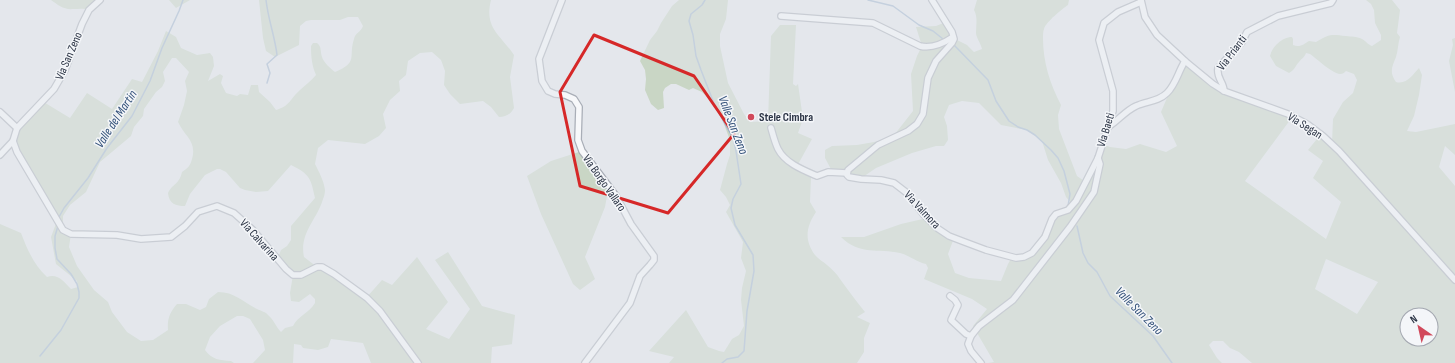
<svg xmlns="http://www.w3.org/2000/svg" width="1455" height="363" viewBox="0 0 1455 363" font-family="'Sofia Sans Condensed',sans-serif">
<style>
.green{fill:#c9d6c5;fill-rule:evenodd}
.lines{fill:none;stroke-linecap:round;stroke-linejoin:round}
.stream{stroke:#9fb4cc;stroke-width:1.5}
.minor-casing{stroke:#a9aeb7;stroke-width:8}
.minor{stroke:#f7f8fa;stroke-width:5.5}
.marked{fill:none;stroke:#d62828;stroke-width:3;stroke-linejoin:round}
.poi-dot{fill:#d1495b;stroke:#f4f6f9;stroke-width:1.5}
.labels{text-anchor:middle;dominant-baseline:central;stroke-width:3;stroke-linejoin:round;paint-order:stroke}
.street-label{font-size:12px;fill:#2b3445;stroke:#f4f6f9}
.poi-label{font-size:12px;font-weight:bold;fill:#2b3445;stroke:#f4f6f9;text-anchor:start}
.water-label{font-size:13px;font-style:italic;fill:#34527a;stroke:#f4f6f9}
</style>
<rect width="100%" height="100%" fill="#e4e7ec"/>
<!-- green -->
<g class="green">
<path d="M51 0H100L89 10C83 8 79 9 73 9 64 10 58 5 51 0Z"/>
<path d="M169 0H190L176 8Z"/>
<path d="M259 0H491C484 28 500 34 514 55L510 77 514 108C511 114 506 117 499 117L491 107 483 101 460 104 450 94 444 85 445 71 441 60 432 52 420 53 408 61 406 75 399 81 400 91 390 100 383 114 386 128 379 136 365 144 328 140 318 148 315 164C319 172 324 181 325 190 325 193 324 197 323 199 317 220 299 233 304 257L317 267H322L366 298 382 280 392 285 417 257 448 302 426 329 449 339 470 309 435 260 448 252 482 306 515 315 512 344H513L492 347 491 363H371L363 343 331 339 328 347 318 350 303 348 301 345 294 344 293 363H253L265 350 263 340 250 319 243 316H237L220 326 210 337 205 350C212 360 220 360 231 361L234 363H0V224L21 233C27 249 34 265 47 277 58 273 64 282 71 289L78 287 77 281 56 264 51 237 57 221 13 141 17 128 42 101 70 118 87 93 112 109 132 79 142 82 158 51 166 31 176 37 181 48 197 55 210 53 213 57 214 66 208 81 220 74 223 76 221 83 226 93 237 96 240 94 248 95 251 85H258L259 92 270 102 276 110C290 106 290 99 300 90 305 85 311 81 316 75 312 66 311 57 311 46L313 43H317C322 47 320 51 322 57 324 63 330 68 335 72 359 62 348 57 354 39 355 33 361 32 363 26L358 17H348L340 20H311L306 21 300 26 299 45 275 57 266 51 263 38ZM172 58H176L189 72 185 81 187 91 184 105 178 122C185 137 197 141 192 159 190 166 188 168 182 172 179 185 173 183 168 193 169 204 176 206 185 206L190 194 205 175 217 169H220L226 172 240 188 245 190 256 192 268 191 291 165C310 174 311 179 315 198L291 226V240L287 246 281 250 277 260 293 275 290 293 291 301 299 302 310 294 315 299V303C309 313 298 316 293 326L285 328 281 332C276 327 274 320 268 315 266 312 261 311 257 309 243 302 235 292 218 292L209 299 206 307 200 310 186 304H177C170 312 167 319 168 330L153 340 141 341 127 332 112 312 108 302 94 290 77 266 69 247 71 234 63 230V216L70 205 86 192 100 162 131 136 134 127 143 116 144 109 156 92 162 87 165 81 163 72Z"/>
<path d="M679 0H728L726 19 720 34V46L728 83 744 114 750 122 768 121 771 36 780 25H796L793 84 796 86 798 84 803 119 798 133 812 139 796 168 811 177 810 202 816 212C806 227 804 240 815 255 818 259 824 262 827 265 832 269 837 274 840 279 848 290 856 301 865 312L857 317 870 323 864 338V352L857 363H669L674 357 649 351 686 310 708 347 719 351 724 352 732 339 739 335 744 326 741 300 742 288 746 271 741 258 743 242 726 212 730 205 726 197 720 190 727 164 730 155V140L718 108 702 92 693 88 689 90 676 84H671L665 88 663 92 664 108 658 110 651 104 645 90 646 79 645 70 640 61 650 40 657 31 661 23 672 6Z"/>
<path d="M977 0H1069L1068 5C1062 9 1046 22 1044 29 1043 31 1043 36 1043 38 1043 62 1050 84 1061 105L1058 115 1059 129 1077 176 1087 183 1102 144 1110 147 1126 149 1140 144 1166 152 1177 146 1161 112 1183 60 1226 92 1293 116 1245 181 1326 239 1341 202 1313 178 1323 161 1308 150 1321 134 1332 143 1333 119 1343 102 1353 93 1357 80 1354 74 1346 71C1344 73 1343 74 1340 74 1333 74 1317 59 1310 54L1306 53C1304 58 1302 58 1299 62 1295 66 1295 70 1289 73L1276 66 1270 56C1272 47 1282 37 1292 37L1293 39V45C1300 48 1304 44 1309 41L1316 42C1329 34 1331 34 1346 36 1352 37 1356 36 1362 39 1366 41 1367 44 1372 46L1381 40V35L1375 23 1374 10 1371 4 1366 0H1392L1400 10 1397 33 1400 37C1398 43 1398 51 1396 57 1392 67 1389 72 1396 82 1407 85 1413 74 1419 68L1422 75 1419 95 1414 116 1407 131 1416 132 1455 124V155L1445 146 1439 167 1455 186V363H1252L1239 352 1230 348 1223 341H1213L1209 345 1217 358 1222 363H988L994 362 973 326 987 309 972 299 924 279 928 268 926 264C916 262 909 255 900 253 878 248 860 256 841 237H864L901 224 927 218 954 238 948 254 955 273 969 278 1001 281 1008 264 1013 255 1024 256 1035 246 1047 225 1056 214 1072 204 1066 197 1061 183 1048 160 1042 141 1027 130 1001 125 979 103 962 101 949 105 944 117 947 126 948 140 944 146H936L912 153 876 168 863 177 832 171 825 158V150L832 146 857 145 891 139 913 111 911 74 917 56 922 46 916 27 936 26 946 22 955 39 967 45 974 52 982 49C981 44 976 37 976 33 976 25 978 17 974 10ZM1326 259 1378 282 1357 314 1315 289ZM1407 315H1431V339H1407Z"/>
<path d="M1455 38V92L1449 61 1453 45 1452 39Z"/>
<path d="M582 151 609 185 605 207 585 257 595 279 580 290 573 284 541 214 527 176 551 161Z"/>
</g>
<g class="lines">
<!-- stream -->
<g class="stream">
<path d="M266 0C268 19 275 37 277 55L267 64 270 73 267 83"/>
<path d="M705 0 702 5 691 14 689 21 693 35 696 56 701 70 715 106 733 138 736 151 741 184 733 199 731 208 735 225 753 255 754 271 747 311 744 351 738 357 727 359 722 363"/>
<path d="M868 0 893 6 919 25 933 31 943 39"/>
<path d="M954 45 988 80 996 101 1009 121 1018 127 1027 130 1035 135 1051 150 1058 158 1064 171 1070 194 1068 206"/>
<path d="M59 217 64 208 88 178 107 148 132 116 150 81 162 48 179 11 183 0"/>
<path d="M1077 226 1083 253 1088 263 1097 272 1110 296 1153 336 1172 363"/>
<path d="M40 356 61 330 79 298V292L77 284 71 274 57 259 55 248V236L58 226"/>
</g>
<!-- minor casing -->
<g class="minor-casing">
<g id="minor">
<path d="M100 0 89 10 82 24 65 70 54 89 17 128 13 141 17 152 63 230 71 234 117 235 141 239 171 237 185 226 198 212 217 206 234 213 253 230 286 269 293 275H301L317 267H322L334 274 367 298 380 311 418 363"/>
<path d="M562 0 539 59 542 81 548 91 555 94 565 95 574 99 579 107 578 140 582 151 616 196 631 224 654 256V260L650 265 640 276 630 303 585 363"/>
<path d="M932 0 952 32 954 39 952 43 936 61 928 78 923 114 917 124 908 131 878 145 848 170 847 175 849 177 861 179 881 180 894 183 907 193 924 215 937 228 949 236 962 241 986 250 1016 258 1024 257 1032 253 1045 237 1052 219 1056 214 1068 210 1076 201 1098 158 1108 127 1113 111V91L1099 40 1104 23 1118 12 1141 2"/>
<path d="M1141 0 1145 17 1157 35 1185 61 1213 84 1224 91 1288 114 1307 124 1323 136 1339 151 1455 280"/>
<path d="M781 16 873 23 920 46C932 49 944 43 953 37"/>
<path d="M1224 91C1224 82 1216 78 1218 68L1242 42 1247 32 1278 16 1331 3 1333 0"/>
<path d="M0 112 17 128"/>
<path d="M1108 127C1118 121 1125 111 1136 106 1146 101 1158 102 1167 93 1176 84 1178 72 1185 61"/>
<path d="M771 128C773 135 775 143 778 149 785 163 803 170 817 176L828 172 847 173"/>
<path d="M0 155 13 141"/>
<path d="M950 296 955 300 958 305 951 320 966 334 971 336"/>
<path d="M981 363 971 351 968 344 971 336 979 326 1013 300 1070 227 1094 192 1100 164 1098 158"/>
</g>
</g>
<!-- minor -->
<use href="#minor" class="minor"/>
</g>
<!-- marked area -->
<path d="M0 0H1455V363H0ZM594 35 694 76 734 134 668 213 580 186 560 92Z" fill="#e4e7ec" fill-opacity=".55" fill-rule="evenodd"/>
<path class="marked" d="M594 35 694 76 734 134 668 213 580 186 560 92Z"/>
<!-- markers -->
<circle class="poi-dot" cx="751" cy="117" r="4"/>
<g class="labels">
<!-- street labels -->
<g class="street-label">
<text transform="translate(1232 53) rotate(-53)">Via Prianti</text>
<text transform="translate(69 56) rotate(-67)">Via San Zeno</text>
<text transform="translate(1305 126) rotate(32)">Via Segan</text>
<text transform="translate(1106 130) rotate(-73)">Via Baeti</text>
<text transform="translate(604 183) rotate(55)">Via Borgo Vallaro</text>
<text transform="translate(922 210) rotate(47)">Via Valmora</text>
<text transform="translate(259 240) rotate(48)">Via Calvarina</text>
</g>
<!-- poi labels -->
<g class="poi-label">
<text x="759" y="117">Stele Cimbra</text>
</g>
<!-- water labels -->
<g class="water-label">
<text transform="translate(116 119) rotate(-57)">Valle del Martin</text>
<text transform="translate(733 125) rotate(69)">Valle San Zeno</text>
<text transform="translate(1139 311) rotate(45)">Valle San Zeno</text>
</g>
</g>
<!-- north arrow -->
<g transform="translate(1419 327) rotate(326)"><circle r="19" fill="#f4f6f9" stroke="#a4a8b1"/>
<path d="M0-3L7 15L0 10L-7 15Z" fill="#d1495b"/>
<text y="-6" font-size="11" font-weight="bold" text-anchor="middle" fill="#2b3445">N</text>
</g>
</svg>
